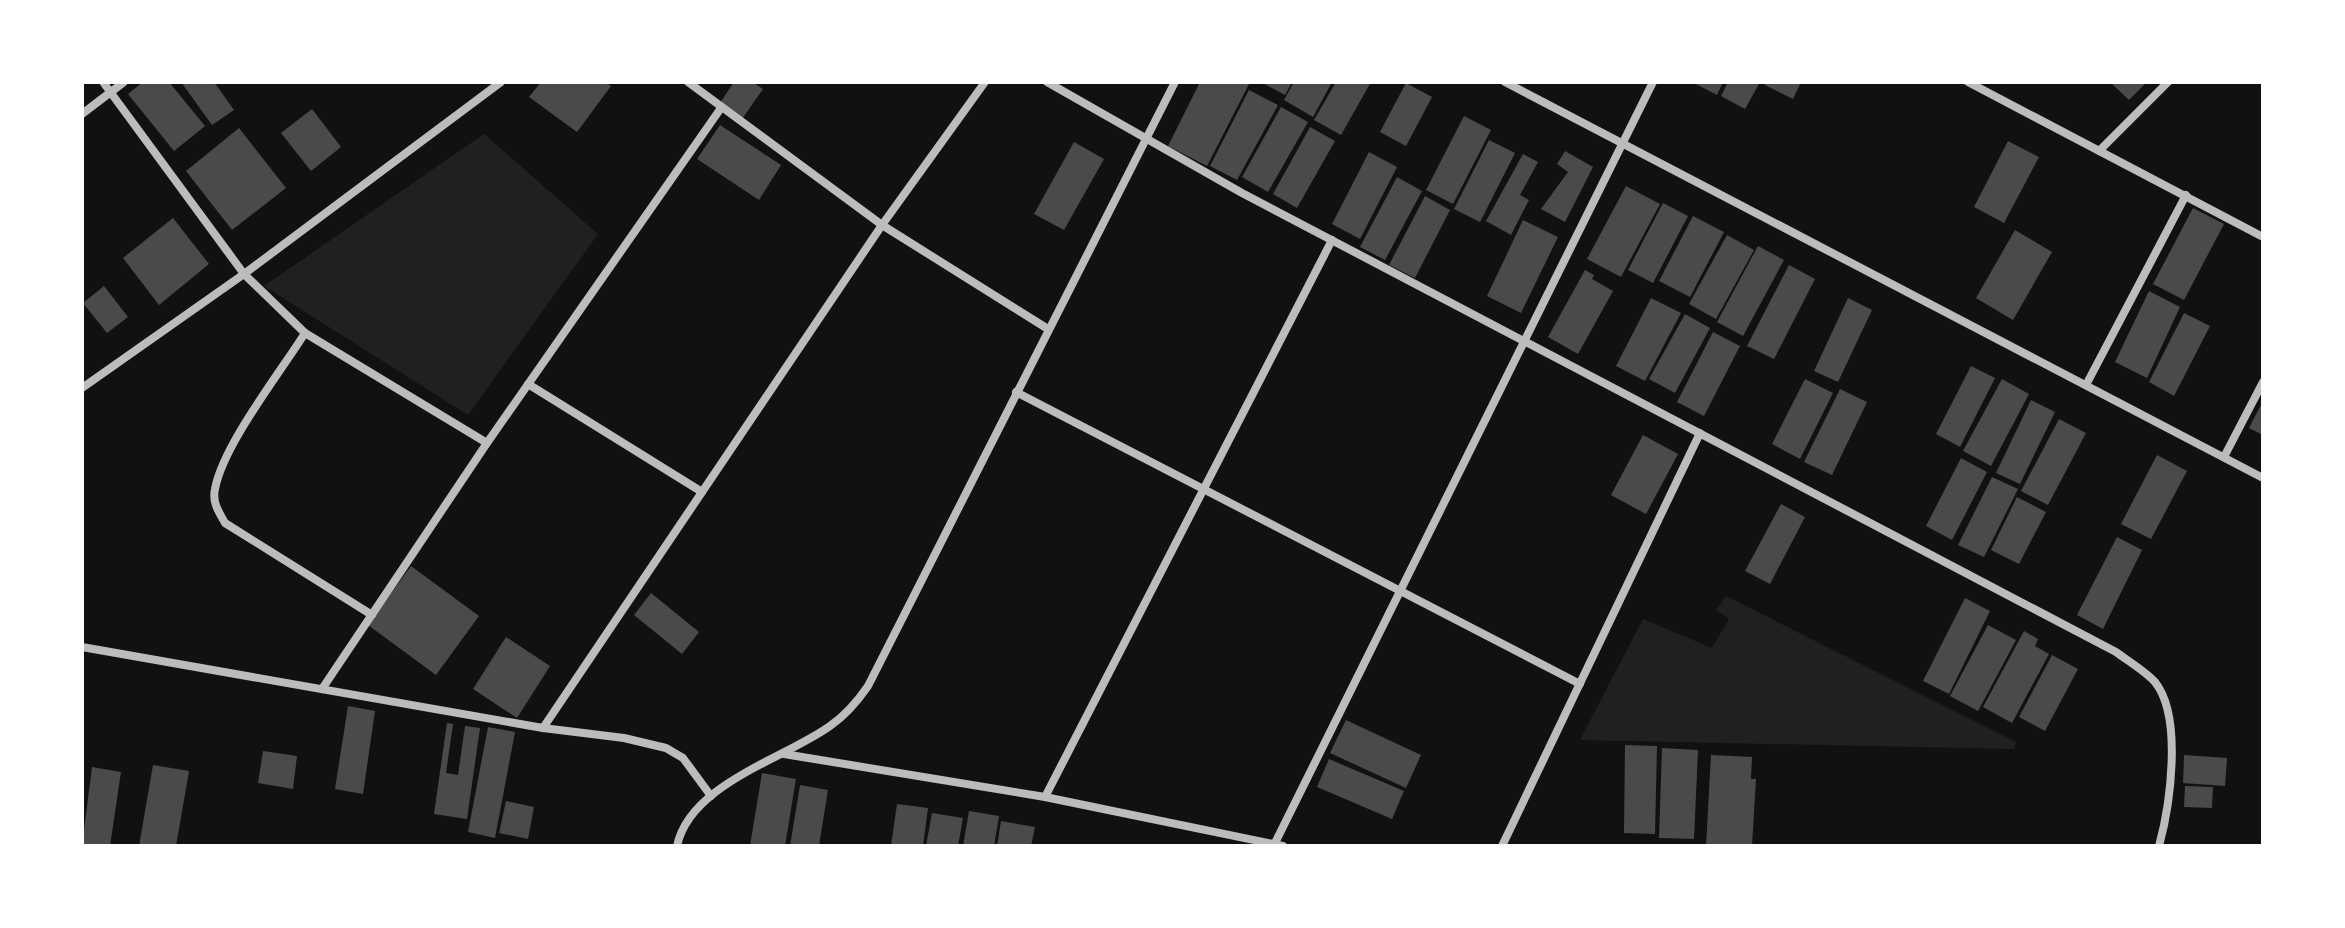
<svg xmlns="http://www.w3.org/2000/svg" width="2345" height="928" viewBox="0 0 2345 928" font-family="Overpass,sans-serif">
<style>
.green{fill:#202020}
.building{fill:#4a4a4a}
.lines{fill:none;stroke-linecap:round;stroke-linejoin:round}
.minor{stroke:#bcbcbc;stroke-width:8}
</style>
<rect width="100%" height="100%" fill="#111"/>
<!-- green -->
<g class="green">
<path d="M484 134 598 234 468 415 264 286Z"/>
<path d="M1726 596 2016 742 2014 749 1580 740 1643 619 1712 648 1729 619 1716 610Z"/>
</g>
<!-- building -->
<g class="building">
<path d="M143 82H169L205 126 174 151 128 94Z"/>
<path d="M181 82H214L234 110 212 125Z"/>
<path d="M541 82H605L611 86 577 132 529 97Z"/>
<path d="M734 82H752L763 89 742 119 720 103Z"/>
<path d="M1200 82 1249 84 1207 166 1168 146Z"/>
<path d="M1261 82H1292L1285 95Z"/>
<path d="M1294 82H1332L1313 117 1284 100Z"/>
<path d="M1336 82H1371L1341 135 1314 120Z"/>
<path d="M1692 82H1723L1717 95Z"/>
<path d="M1728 82H1760L1745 109 1721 96Z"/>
<path d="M1767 82H1801L1793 99 1765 85Z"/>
<path d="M2110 82H2147L2129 100Z"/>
<path d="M1406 83 1432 97 1406 146 1380 132Z"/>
<path d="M1249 90 1278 105 1237 180 1210 166Z"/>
<path d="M1281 107 1308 122 1268 192 1242 177Z"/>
<path d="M312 109 341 147 311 171 281 133Z"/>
<path d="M1464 116 1491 130 1453 204 1426 190Z"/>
<path d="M720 125 781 165 759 200 697 159Z"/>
<path d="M1310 127 1335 141 1297 208 1273 194Z"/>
<path d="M239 128 286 188 232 230 186 171Z"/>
<path d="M1489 140 1515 153 1480 222 1454 209Z"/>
<path d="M2008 141 2039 157 2004 223 1974 207Z"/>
<path d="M1074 142 1104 159 1064 230 1034 214Z"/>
<path d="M1565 151 1593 167 1565 222 1541 209 1568 172 1557 164Z"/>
<path d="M1369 152 1397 167 1360 239 1332 224Z"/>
<path d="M1523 154 1538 162 1520 195 1529 200 1511 235 1486 221Z"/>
<path d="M1397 177 1422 191 1385 260 1360 247Z"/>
<path d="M1626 186 1660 204 1621 277 1587 259Z"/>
<path d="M1425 196 1450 210 1415 278 1389 265Z"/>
<path d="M1663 203 1688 216 1653 283 1628 270Z"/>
<path d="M2193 208 2224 224 2184 300 2153 284Z"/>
<path d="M1693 216 1724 232 1690 297 1659 281Z"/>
<path d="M173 218 209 264 159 305 123 258Z"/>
<path d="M1523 220 1558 237 1521 313 1487 296Z"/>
<path d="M2015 230 2052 252 2013 320 1976 298Z"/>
<path d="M1727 235 1754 250 1716 319 1689 304Z"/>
<path d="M1758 246 1784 260 1743 336 1717 322Z"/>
<path d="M1789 265 1815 279 1774 359 1747 346Z"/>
<path d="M1585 270 1594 275 1592 279 1613 291 1578 354 1548 337Z"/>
<path d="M104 286 128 317 107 333 83 303Z"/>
<path d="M2149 291 2180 307 2147 378 2115 362Z"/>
<path d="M1651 298 1681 313 1645 381 1616 366Z"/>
<path d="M1848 298 1872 310 1838 382 1814 371Z"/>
<path d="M2184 313 2210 326 2174 396 2149 382Z"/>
<path d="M1685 314 1710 328 1675 393 1649 379Z"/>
<path d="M1713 332 1740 346 1704 416 1677 402Z"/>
<path d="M1971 366 1995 378 1960 447 1936 434Z"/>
<path d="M1805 379 1833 393 1800 459 1772 444Z"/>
<path d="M2002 379 2029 394 1991 466 1963 451Z"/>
<path d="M1840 389 1867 402 1832 475 1804 462Z"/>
<path d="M2031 400 2055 412 2020 484 1996 473Z"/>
<path d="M2263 401V435L2249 428Z"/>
<path d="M2059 419 2086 433 2048 505 2021 491Z"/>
<path d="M1643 435 1678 454 1646 514 1611 495Z"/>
<path d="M2157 455 2187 471 2151 539 2121 524Z"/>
<path d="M1961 458 1987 472 1952 540 1926 526Z"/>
<path d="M1992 477 2018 489 1984 557 1958 545Z"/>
<path d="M2017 497 2046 512 2019 564 1991 550Z"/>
<path d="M1781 504 1805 517 1770 584 1745 571Z"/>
<path d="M2117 537 2142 550 2103 629 2077 615Z"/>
<path d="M411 566 479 616 436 675 368 625Z"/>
<path d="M651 593 699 632 682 654 634 615Z"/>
<path d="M1965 598 1990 611 1949 694 1923 681Z"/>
<path d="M1988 625 2016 640 1978 711 1950 696Z"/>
<path d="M2024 631 2038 639 2035 646 2049 654 2012 723 1983 707Z"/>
<path d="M506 637 550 666 517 718 473 689Z"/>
<path d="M2052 655 2078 669 2045 731 2019 717Z"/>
<path d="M348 706 375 711 363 794 335 789Z"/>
<path d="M1346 720 1421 755 1406 788 1330 753Z"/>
<path d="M447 723 453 724 446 773 458 775 465 726 480 728 467 819 434 814Z"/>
<path d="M488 727 515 732 495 838 468 832Z"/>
<path d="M1625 745 1657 746 1655 834 1624 833Z"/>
<path d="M1662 748 1698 750 1694 839 1659 838Z"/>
<path d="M263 751 297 756 293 789 258 783Z"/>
<path d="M1711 755 1752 757 1751 779H1756L1752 846H1706Z"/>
<path d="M2184 755 2227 758 2225 786 2183 783Z"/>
<path d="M1329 759 1404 791 1392 819 1317 787Z"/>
<path d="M153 765 189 771 176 846H139Z"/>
<path d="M92 767 121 772 110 846H82Z"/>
<path d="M762 773 796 779 785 846H750Z"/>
<path d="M800 785 828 790 819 846H790Z"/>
<path d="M2185 786 2213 787 2212 808 2184 807Z"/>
<path d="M506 801 534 807 528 839 499 833Z"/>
<path d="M897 804 928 808 923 846H891Z"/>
<path d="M969 811 999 816 994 846H963Z"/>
<path d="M932 813 963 818 958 846H926Z"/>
<path d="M1001 821 1035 827 1031 846H997Z"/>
</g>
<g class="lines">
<!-- minor -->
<g class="minor">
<path d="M103 82 244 274 305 333 487 443"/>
<path d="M688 82 882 225 1048 329"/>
<path d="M1047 82 1242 193 2116 652C2128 661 2145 671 2155 682 2183 717 2170 806 2159 846"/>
<path d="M1505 82 2263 478"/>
<path d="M1968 82 2263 237"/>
<path d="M82 114 124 82"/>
<path d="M2099 151 2168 82"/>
<path d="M305 333C280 373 223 445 215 489 212 503 219 512 225 523L372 615"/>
<path d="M528 384 702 492"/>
<path d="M2086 385 2186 195"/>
<path d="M82 388 244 274 501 82"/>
<path d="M1016 392 1580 684"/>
<path d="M2224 457 2263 382"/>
<path d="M82 647 543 728 624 738 666 748 683 758 711 796"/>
<path d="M322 689 487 443 721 108"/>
<path d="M543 728 882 225 985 82"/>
<path d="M784 754 1045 797 1283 846"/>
<path d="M1045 797 1332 240"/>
<path d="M1274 845 1653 82"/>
<path d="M677 846C690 784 784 759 830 726 846 715 857 702 868 686L1175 82"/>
<path d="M1502 846 1700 433"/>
</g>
</g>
<!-- border -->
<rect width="2345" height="928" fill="none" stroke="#ffffff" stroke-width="168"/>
</svg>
